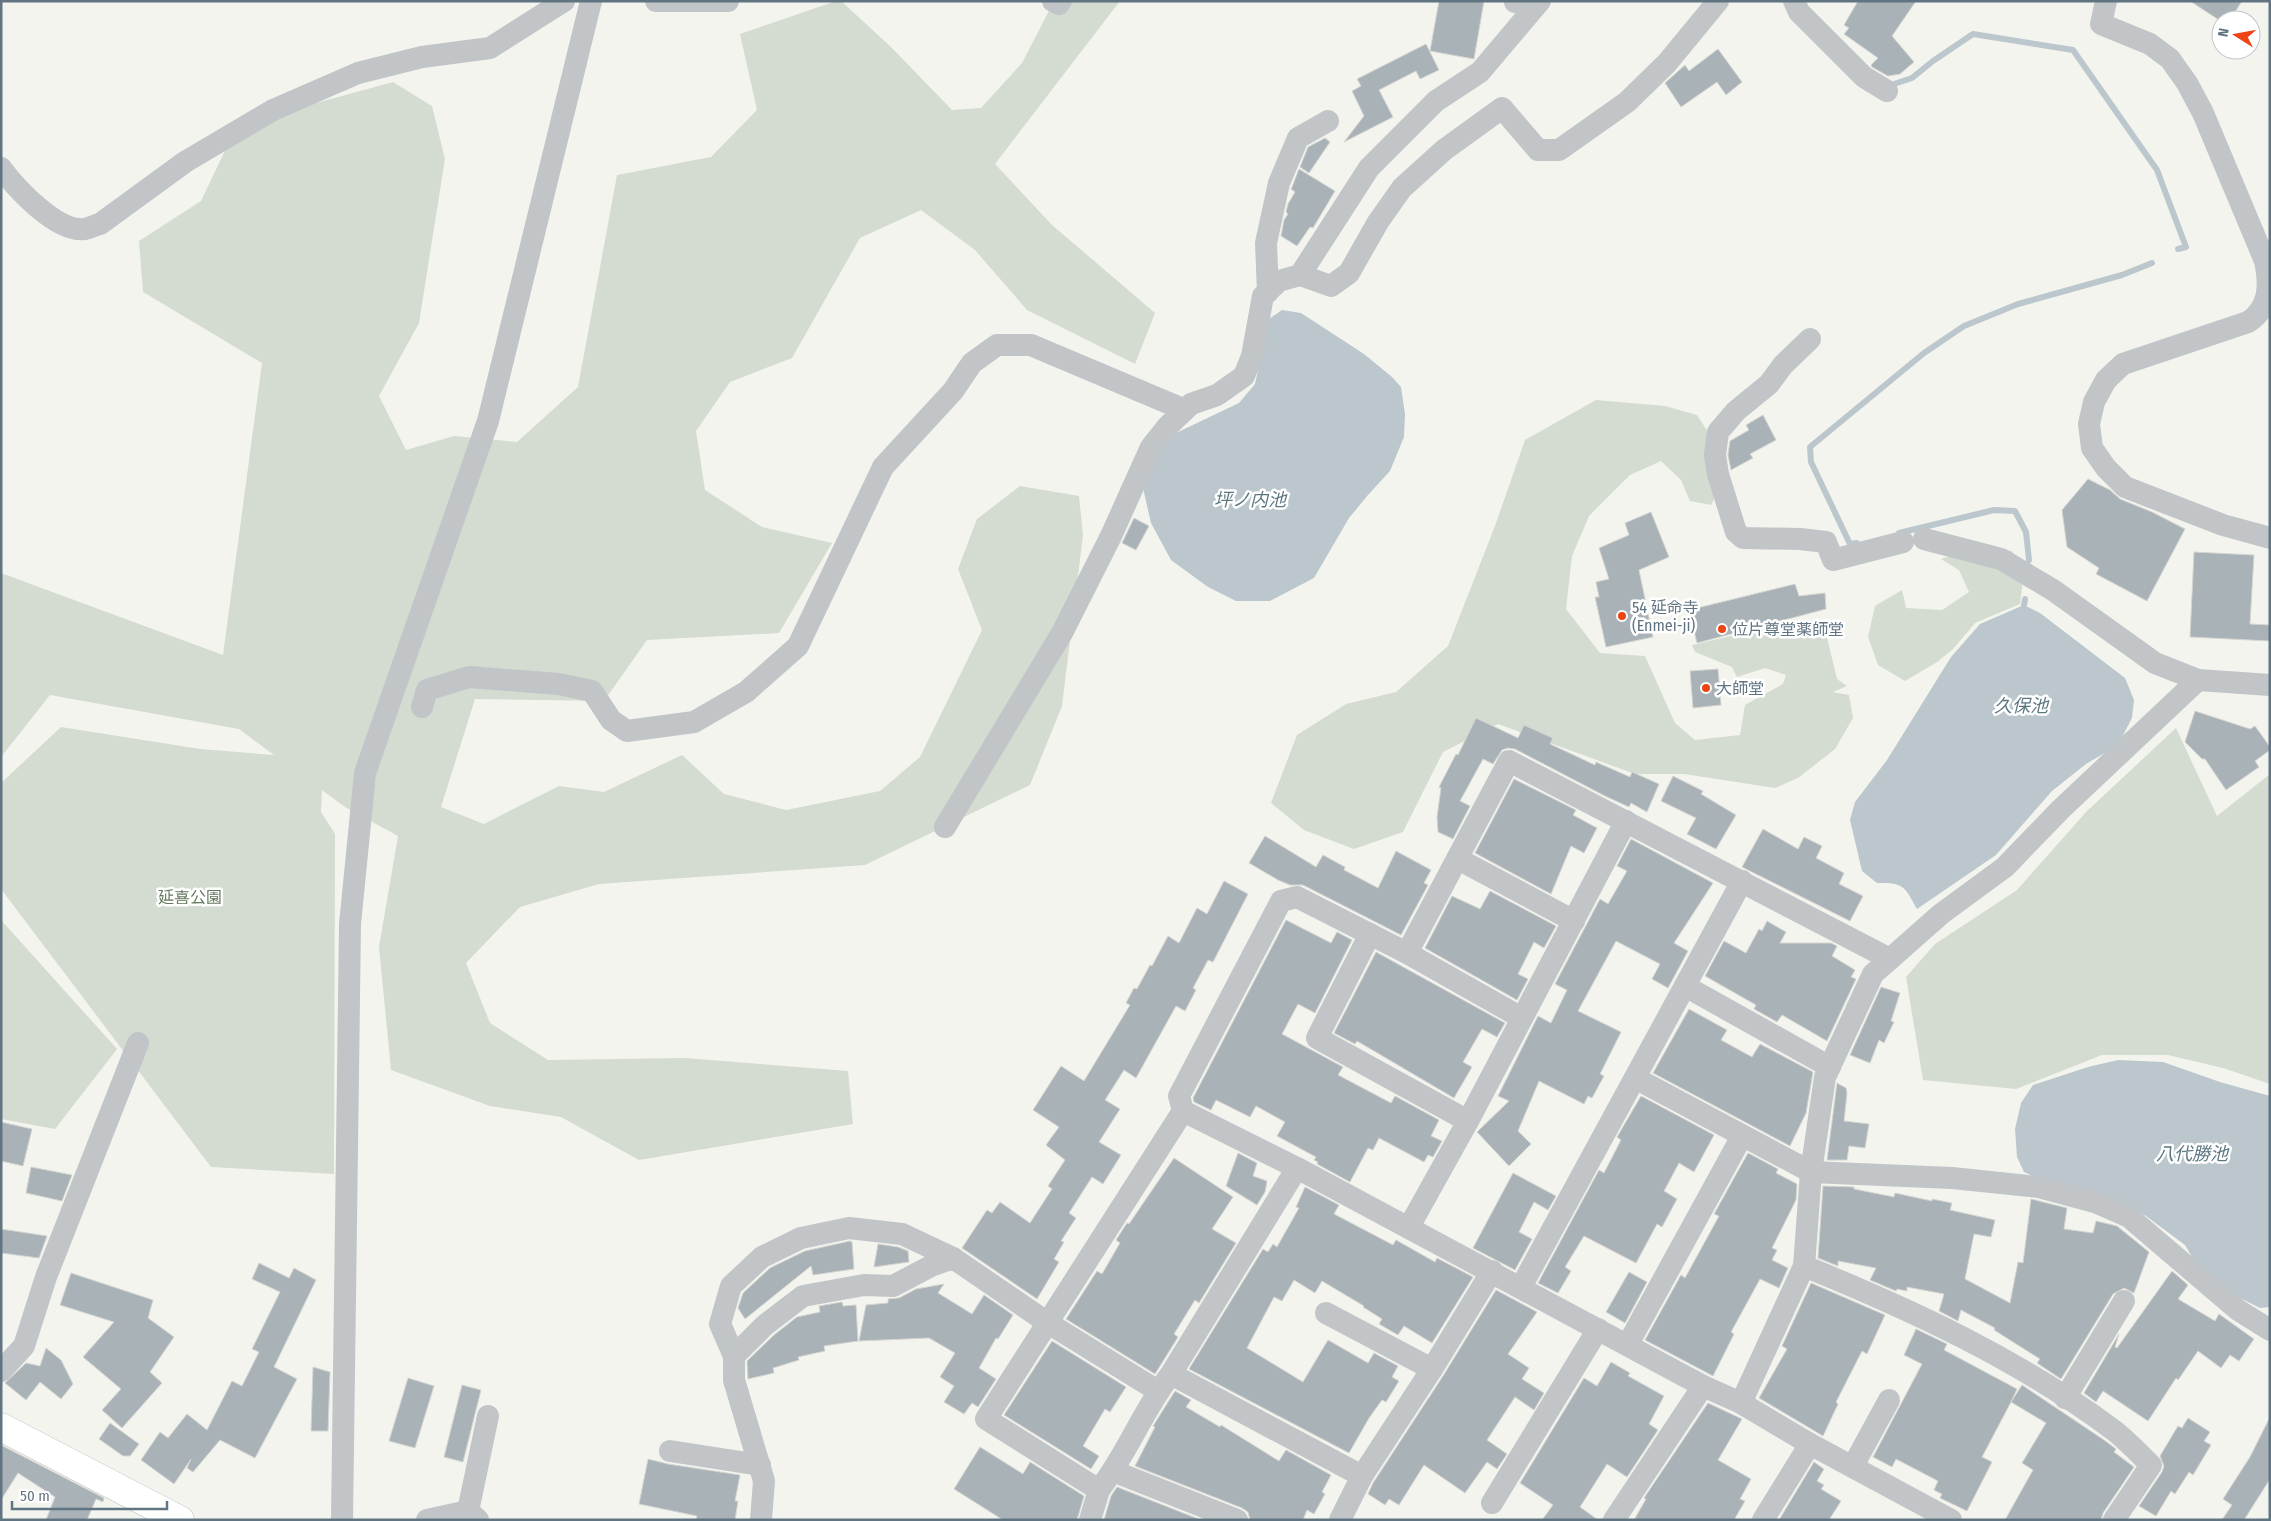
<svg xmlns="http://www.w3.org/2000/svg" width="2271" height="1521" viewBox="0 0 2271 1521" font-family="'Fira Sans Condensed','Noto Sans JP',sans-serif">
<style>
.green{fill:#d4dbd0}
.water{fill:#bbc7cc}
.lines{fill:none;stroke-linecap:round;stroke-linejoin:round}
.stream{stroke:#bbc7cc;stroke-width:6}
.building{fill:#a9b2b6;stroke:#d5d5d2}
.major-casing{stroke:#b4b8bc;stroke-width:29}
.minor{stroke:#c1c5c8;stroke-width:22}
.major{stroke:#fff;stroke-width:28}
.poi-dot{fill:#ef4314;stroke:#fff;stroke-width:2}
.labels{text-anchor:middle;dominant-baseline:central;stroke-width:5;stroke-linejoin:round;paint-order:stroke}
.poi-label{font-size:16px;fill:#617482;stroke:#fff;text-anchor:start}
.park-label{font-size:16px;fill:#657960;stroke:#fff}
.water-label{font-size:18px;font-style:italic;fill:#5c7780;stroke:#fff}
</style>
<rect width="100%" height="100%" fill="#f4f4ef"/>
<!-- green -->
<g class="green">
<path d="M836 1H841L891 47 952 110 981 108 1022 63 1054 1H1120L995 164 1052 225 1155 313 1135 364 1027 310 975 250 921 210 860 238 792 358 730 382 696 431 705 490 762 527 832 543 779 633 647 640 604 701 475 699 441 807 484 824 559 786 604 792 682 755 724 794 786 810 880 791 920 757 982 630 958 569 977 519 1020 486 1079 496 1083 535 1062 706 1030 785 865 865 599 884 520 907 466 963 490 1023 548 1060 685 1058 848 1071 853 1124 639 1160 561 1117 490 1106 391 1070 379 947 398 836 345 807 322 790 321 812 335 834 334 1174 211 1167 1 889V783L61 727 200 749 274 755 239 729 50 695 1 757V573L223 655 262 363 143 292 139 241 201 201 230 140 298 108 393 82 432 106 445 159 419 323 379 396 406 450 454 436 517 442 578 387 617 175 711 157 757 110 740 34Z"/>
<path d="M1596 400 1665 406 1697 415 1719 449 1724 481 1711 505 1690 501 1681 480 1661 461 1630 475 1589 516 1572 556 1566 609 1600 653 1645 656 1675 723 1695 740 1740 735 1745 705 1783 684 1786 675 1765 668 1737 677 1732 667 1695 652 1692 645 1796 621 1824 625 1837 679 1847 686 1833 692 1849 695 1853 718 1835 749 1798 778 1775 788 1684 774H1635L1498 724 1443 752 1403 832 1354 849 1304 830 1271 803 1297 735 1346 704 1396 692 1448 646 1495 526 1525 440Z"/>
<path d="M1978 548 2012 551 2024 571 2020 604 1975 623 1953 649 1937 662 1905 681 1878 665 1868 637 1875 606 1902 590 1906 608 1942 610 1969 592 1959 570 1941 559Z"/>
<path d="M2176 728 2217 816 2270 774V1084L2223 1068 2168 1055H2102L2016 1089 1923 1080 1906 977 1935 944 2017 890 2087 811Z"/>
<path d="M1 920 117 1049 55 1129 1 1119Z"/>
</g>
<!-- water -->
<g class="water">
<path d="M1282 310 1301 313 1364 354 1392 377 1401 387 1405 414 1404 437 1390 471 1368 495 1349 518 1314 578 1270 601H1236L1208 587 1171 560 1151 523 1143 488 1160 452 1176 433 1239 403 1255 384 1269 319Z"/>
<path d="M2024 605 2040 613 2125 678 2134 700 2132 718 2118 745 2086 764 2052 791 1996 855 1917 909C1905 887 1904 882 1877 883L1862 871 1850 820 1855 802 1887 760 1951 657 1980 624Z"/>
<path d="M2118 1060 2163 1062 2220 1082 2270 1096V1307L2260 1308 2230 1293 2198 1267 2185 1245 2146 1216 2116 1201 2042 1180 2024 1172 2017 1157 2015 1129 2021 1103 2033 1085 2088 1067Z"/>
</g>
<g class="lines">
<!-- stream -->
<g class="stream">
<path d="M1888 86 1912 78 1933 61 1973 34 2073 50 2157 170 2186 247 2178 249"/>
<path d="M1899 533 1994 510 2015 511 2026 532 2029 560"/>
<path d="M1857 543 1850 544 1811 462 1810 447 1924 353 1964 326 2018 304 2122 275 2152 263"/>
<path d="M2024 605 2025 599"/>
</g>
</g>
<!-- building -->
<g class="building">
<path d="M1439 1H1484L1474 59 1430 51Z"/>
<path d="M1858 1H1916L1892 36 1914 62 1900 74 1888 76 1872 67 1871 65 1878 58 1844 34 1849 28 1844 25Z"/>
<path d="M2190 1H2242L2230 20H2219Z"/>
<path d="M1426 44 1439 70 1420 79 1416 71 1379 90 1393 117 1344 142 1364 116 1352 91 1361 86 1357 79Z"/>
<path d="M1718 49 1742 82 1726 95 1717 82 1681 107 1665 83 1685 65 1689 71Z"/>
<path d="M1325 138 1330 142 1309 173 1300 167 1308 147Z"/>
<path d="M1299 169 1335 191 1313 228 1310 227 1297 246 1281 236 1284 220 1288 214 1286 212 1288 204 1295 192 1291 189 1292 187Z"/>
<path d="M1763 415 1776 440 1750 454 1753 458 1731 470 1728 455 1730 441 1749 430 1746 425Z"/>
<path d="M2088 479 2110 490 2120 499 2152 512 2185 529 2147 601 2096 574 2099 568 2067 547 2062 510Z"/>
<path d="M1651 512 1669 557 1639 570 1653 637 1606 647 1595 597H1599L1596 582 1609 579 1599 548 1629 535 1625 523Z"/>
<path d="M1134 518 1149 526 1136 550 1122 543Z"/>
<path d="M2194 552 2254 555 2250 624 2270 625V641L2190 637Z"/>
<path d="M1795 584 1799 596 1825 593 1826 609 1697 643 1689 610Z"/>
<path d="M1718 669 1721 705 1693 708 1690 671Z"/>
<path d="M2195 711 2250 729 2255 726 2270 747V750L2255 761 2259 767 2226 790 2205 759H2202L2185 742Z"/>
<path d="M1476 718 1518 738 1524 725 1553 738 1550 744 1595 765 1596 762 1630 777 1632 772 1659 784 1647 812 1631 803 1629 807 1605 796 1515 749 1508 748 1502 750 1493 764 1483 759 1460 801 1470 806 1453 839 1438 832 1437 817 1441 788 1439 787 1456 754 1458 755Z"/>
<path d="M1673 776 1703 791 1701 794 1736 815 1716 849 1687 834 1696 818 1661 801Z"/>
<path d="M1514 779 1576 810 1573 815 1597 828 1584 853 1571 846 1551 894 1475 853Z"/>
<path d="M1763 829 1798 849 1804 837 1822 846 1816 858 1844 873 1839 884 1863 896 1850 921 1742 867Z"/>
<path d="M1265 836 1316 867 1323 855 1345 867 1344 870 1378 888 1396 851 1431 870 1424 883 1428 885 1401 935 1303 885H1290L1278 880 1249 863Z"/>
<path d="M1631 839 1713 883 1674 943 1688 951 1668 988 1652 979 1660 964 1616 941 1578 1011 1621 1032 1600 1074 1604 1076 1592 1098 1588 1096 1584 1104 1539 1081 1518 1131 1531 1144 1509 1166 1477 1132 1509 1101 1498 1096 1538 1016 1551 1023 1567 990 1555 984 1600 899 1608 904 1627 871 1617 866Z"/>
<path d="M1224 881 1248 894 1213 962 1208 960 1193 988 1196 990 1185 1011 1176 1006 1136 1078 1124 1070 1105 1100 1120 1109 1099 1142 1121 1155 1103 1184 1092 1177 1069 1213 1076 1218 1061 1241 1064 1242 1054 1259 1059 1262 1037 1299 962 1248 987 1210 992 1213 1000 1202 1030 1223 1052 1189 1048 1186 1065 1160 1046 1145 1059 1127 1033 1110 1061 1066 1084 1081 1130 1005 1126 1003 1134 988 1137 989 1150 965 1152 966 1168 936 1179 943 1197 908 1207 914Z"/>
<path d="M1490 891 1556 926 1544 948 1534 942 1518 974 1528 979 1517 1000 1425 948 1452 896 1480 909Z"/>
<path d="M1286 920 1331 943 1337 932 1352 940 1315 1013 1298 1004 1282 1034 1343 1067 1338 1075 1391 1103 1395 1096 1439 1120 1431 1136 1442 1141 1433 1157 1428 1155 1424 1162 1379 1138 1373 1150 1368 1148 1350 1182 1317 1164 1318 1162 1314 1160 1316 1157 1277 1136 1285 1122 1256 1106 1250 1117 1216 1100 1211 1110 1194 1102 1193 1098Z"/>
<path d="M1767 921 1786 932 1780 943H1831L1837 946 1832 956 1855 970 1851 977 1856 979 1827 1041 1782 1015 1777 1022 1754 1009 1756 1005 1705 976 1724 941 1746 953 1759 929 1762 931Z"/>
<path d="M1376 952 1505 1023 1497 1037 1482 1029 1463 1062 1472 1067 1454 1098 1357 1041 1355 1044 1334 1033Z"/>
<path d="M1881 987 1900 993 1891 1021 1894 1022 1884 1043 1879 1040 1870 1063 1850 1055Z"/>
<path d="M1689 1009 1727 1030 1721 1040 1752 1057 1760 1044 1813 1072 1806 1113 1790 1146 1653 1073Z"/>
<path d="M1837 1083 1846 1088 1847 1093 1844 1121 1869 1124 1865 1148 1849 1146 1847 1160H1827Z"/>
<path d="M1641 1096 1714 1135 1694 1172 1679 1163 1664 1191 1677 1199 1662 1227 1657 1224 1636 1263 1584 1236 1565 1267 1571 1271 1558 1293 1538 1283 1599 1170 1604 1173 1621 1140 1617 1137Z"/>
<path d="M1 1122 32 1129 23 1166 1 1161Z"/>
<path d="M1238 1153 1257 1163 1253 1176 1267 1181 1265 1192 1257 1205 1226 1186Z"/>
<path d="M1748 1153 1778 1169 1776 1173 1797 1184 1796 1200 1772 1248 1777 1250 1772 1260 1788 1268 1779 1288 1760 1279 1731 1332 1734 1334 1713 1376 1645 1340 1681 1275 1685 1278 1719 1216 1714 1214Z"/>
<path d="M1174 1158 1233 1197 1212 1229 1236 1243 1199 1303 1195 1300 1174 1334 1178 1337 1155 1374 1066 1319 1097 1271 1102 1274 1120 1243 1116 1240 1127 1223 1129 1224Z"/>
<path d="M31 1167 72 1175 62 1201 26 1193Z"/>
<path d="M1513 1173 1556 1196 1548 1210 1534 1202 1519 1232 1532 1239 1515 1270 1473 1248Z"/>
<path d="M1823 1186 1854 1187V1189L1894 1197 1895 1193 1932 1201V1199L1952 1203 1950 1210 1995 1220 1991 1237 1974 1234 1965 1279 2010 1303 2018 1262 2023 1263 2031 1199 2067 1208 2064 1229 2093 1233 2096 1221 2117 1226 2149 1252 2134 1293 2124 1288 2113 1294 2061 1379 2037 1363 2040 1359 1994 1330 1995 1328 1961 1310 1958 1321 1939 1311 1944 1294 1907 1287V1291L1897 1289 1896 1291 1870 1280 1876 1268 1838 1261V1266L1818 1258Z"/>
<path d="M1305 1187 1339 1205 1334 1214 1393 1245 1396 1240 1435 1262 1437 1258 1473 1277 1432 1343 1404 1326 1398 1335 1379 1324 1382 1319 1363 1307 1364 1306 1322 1281 1315 1293 1294 1280 1282 1301 1274 1297 1247 1348 1303 1382 1328 1340 1368 1363 1374 1353 1398 1366 1392 1377 1399 1381 1386 1402 1382 1400 1369 1418 1349 1453 1189 1369 1263 1249 1268 1252 1273 1244 1277 1247 1299 1208 1296 1207Z"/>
<path d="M1 1229 47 1236 39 1258 1 1253Z"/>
<path d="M850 1241 852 1242 854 1269 813 1275 811 1266 745 1319 738 1308 743 1293 770 1268 805 1251Z"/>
<path d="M878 1244 898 1247 908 1251 909 1262 874 1267Z"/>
<path d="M259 1263 289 1278 294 1268 316 1280 274 1367 297 1379 255 1458 220 1440 193 1472 187 1468 191 1459 174 1484 141 1460 160 1432 168 1438 187 1414 207 1430 232 1381 242 1386 259 1352 252 1349 280 1292 252 1279Z"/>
<path d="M2172 1271 2188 1285 2178 1299 2215 1321 2219 1314 2254 1339 2239 1361 2230 1355 2221 1368 2198 1351 2178 1380 2176 1378 2148 1421 2103 1391 2096 1402 2084 1393 2119 1334 2115 1347 2117 1348Z"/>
<path d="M1629 1272 1647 1282 1625 1323 1606 1312Z"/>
<path d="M71 1273 153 1300 148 1318 174 1337 150 1372 162 1383 122 1428 102 1410 121 1389 83 1357 114 1322 60 1305Z"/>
<path d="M1811 1283 1885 1315 1867 1354 1862 1351 1836 1402 1838 1404 1823 1436 1759 1398 1787 1349 1782 1346Z"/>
<path d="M944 1284 938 1293 972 1314 984 1295 1013 1315 998 1339 996 1338 979 1368 996 1379 978 1407 972 1403 964 1414 944 1402 954 1386 940 1377 955 1353 929 1338 859 1341 866 1305 888 1303V1299L899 1298 916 1289Z"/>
<path d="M1496 1290 1537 1312 1508 1354 1529 1368 1522 1379 1544 1393 1534 1410 1515 1397 1487 1440 1507 1454 1497 1469 1487 1462 1465 1493 1424 1465 1399 1505 1389 1499 1385 1505 1368 1494 1373 1483 1443 1376Z"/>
<path d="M842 1302 843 1306 856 1305 858 1341 824 1346 825 1351 798 1357 799 1360 773 1368 774 1373 748 1379 747 1361 774 1335 797 1317 820 1312 819 1306Z"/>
<path d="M1916 1329 1947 1344 1944 1350 2017 1389 2011 1402 2022 1385 2104 1440 2116 1449 2114 1452 2134 1467 2103 1513 2101 1520H2005L2033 1470 2022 1463 2046 1423 2011 1402 1982 1457 1992 1462 1967 1511 1940 1498 1942 1494 1934 1490 1938 1481 1896 1459 1892 1467 1873 1457 1922 1364 1904 1355Z"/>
<path d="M1052 1341 1126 1387 1110 1412 1105 1409 1083 1446 1099 1456 1091 1469 1004 1415Z"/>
<path d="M46 1348 61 1360 73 1384 61 1399 40 1382 26 1400 5 1383 26 1363 40 1366Z"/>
<path d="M1611 1362 1630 1373 1628 1376 1664 1396 1649 1424 1658 1430 1627 1477 1607 1464 1580 1507 1598 1520H1542L1553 1505 1520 1483 1584 1378 1597 1386Z"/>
<path d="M313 1367 330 1372 328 1431H311Z"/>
<path d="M408 1378 434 1386 415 1448 389 1441Z"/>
<path d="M462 1385 481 1390 463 1462 444 1457Z"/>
<path d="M1175 1391 1191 1400 1186 1407 1220 1427 1221 1425 1279 1461 1286 1450 1331 1475 1322 1492 1325 1494 1314 1514 1307 1510 1303 1520H1250L1248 1512 1242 1508 1135 1466 1155 1427 1153 1426Z"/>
<path d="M1708 1403 1742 1419 1718 1460 1751 1479 1740 1499 1745 1501 1734 1520H1634L1646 1499 1644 1498Z"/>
<path d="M2270 1417V1479L2244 1520H2222L2232 1505 2223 1499 2250 1457Z"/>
<path d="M2188 1418 2210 1432 2204 1441 2211 1445 2193 1475 2189 1472 2175 1494 2171 1491 2156 1516 2139 1506 2162 1472 2164 1466 2160 1456 2178 1426 2182 1428Z"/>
<path d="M110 1423 139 1444 130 1456H123L99 1439Z"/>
<path d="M1 1445 104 1498 103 1502 96 1499 87 1520H46L55 1497 18 1473 1 1500Z"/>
<path d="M980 1447 1023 1474 1030 1462 1084 1496 1077 1520H1003L954 1489Z"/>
<path d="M648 1459 668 1464 740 1475 735 1501H738L735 1520H696L697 1516 639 1504Z"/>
<path d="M1814 1462 1824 1469 1817 1481 1824 1485 1821 1489 1841 1501 1829 1520H1779Z"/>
<path d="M1117 1487 1201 1520H1104L1111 1496Z"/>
</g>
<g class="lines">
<!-- major casing -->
<g class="major-casing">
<path id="major" d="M1 1427 180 1520"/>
</g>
<!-- minor -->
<g class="minor">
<path d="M656 1H728"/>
<path d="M1053 1 1059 4 1061 1"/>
<path d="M1794 1 1799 12 1864 77 1887 91"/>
<path d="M2106 1 2101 24 2150 44 2170 59 2187 83 2203 113 2265 261C2270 285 2270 308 2248 322L2123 364 2106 380 2094 402 2089 424 2092 448 2106 468 2125 487 2223 525 2270 538"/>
<path d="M1515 2 1516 1"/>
<path d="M1 168C16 188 57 233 85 229 90 228 95 225 100 224L185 162 273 110 358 73 422 57 490 48 564 1"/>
<path d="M1300 275 1331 286 1349 273 1378 222 1402 188 1444 150 1502 108 1538 150H1559L1627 102 1667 63 1718 1"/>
<path d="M1268 292 1266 243 1279 183 1298 138 1328 121"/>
<path d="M1810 339 1783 365 1769 384 1736 411 1718 432 1715 455 1718 474 1736 532 1743 538 1800 539 1826 542 1833 560 1903 542"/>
<path d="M1924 539 2001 559 2053 590 2155 663 2198 680 2270 685"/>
<path d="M422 707 427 690 469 677 559 684 592 691 611 720 627 731 694 722 746 692 798 646 883 467 953 391 972 363 997 345H1031L1185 410"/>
<path d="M945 827 1062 633 1111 536 1151 447 1167 427 1191 404 1217 395 1244 376 1252 356 1263 296 1279 281 1300 275 1369 168 1436 101 1480 72 1540 1"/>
<path d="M1458 859 1574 921"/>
<path d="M1370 934 1317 1038 1468 1121"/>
<path d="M1407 953 1522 1018"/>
<path d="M1890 959 1509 761 1407 953 1297 897 1281 901 1179 1096 1183 1111 1297 1168 1703 1386 1741 1403 1810 1444 1951 1520"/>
<path d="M1685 986 1830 1067"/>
<path d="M1635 1078 1811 1172 1952 1178 2039 1187 2095 1202 2129 1217 2238 1310 2270 1330"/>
<path d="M1183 1111 986 1419 1099 1490C1127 1454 1143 1410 1171 1374L1297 1168"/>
<path d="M1409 1227 1468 1121 1626 821"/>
<path d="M1804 1266C1912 1310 2018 1359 2112 1429 2126 1439 2138 1453 2151 1465L2114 1520"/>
<path d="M1521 1287 1742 881"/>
<path d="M1326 1313 1432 1369"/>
<path d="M1628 1344 1742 1136"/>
<path d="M734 1356 720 1324 731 1286 762 1257 801 1238 849 1228 902 1234 953 1258"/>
<path d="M1 1371 24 1346 46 1277 138 1043"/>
<path d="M1171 1374 1362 1476"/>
<path d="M2065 1398 2124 1301"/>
<path d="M1741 1403 1804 1266 1811 1172 1825 1077 1873 974 1941 914 2005 867 2060 810 2198 680"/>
<path d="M670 1451 760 1465"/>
<path d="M1853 1466 1889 1400"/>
<path d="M1113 1471 1237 1520"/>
<path d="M1492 1503 1598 1329"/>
<path d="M468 1511 488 1416"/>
<path d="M342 1520 350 924 365 773 488 421 591 1"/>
<path d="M427 1520 468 1511 478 1520"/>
<path d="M761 1520 764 1481 734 1380V1356L765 1325 803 1296 864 1285 893 1286 931 1266 953 1258 1048 1323 1158 1391"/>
<path d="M1090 1520 1099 1490"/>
<path d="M1340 1520 1362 1476 1432 1369 1492 1271"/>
<path d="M1614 1520 1703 1386"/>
<path d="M1763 1520 1810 1444"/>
</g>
<!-- major -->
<use href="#major" class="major"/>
</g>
<!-- markers -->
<g class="poi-dot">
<circle cx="1622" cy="616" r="5"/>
<circle cx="1722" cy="629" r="5"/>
<circle cx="1706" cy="688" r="5"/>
</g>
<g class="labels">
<!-- poi labels -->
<g class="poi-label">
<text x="1632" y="607">54 延命寺<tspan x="1632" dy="18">(Enmei-ji)</tspan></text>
<text x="1732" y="629">位片尊堂薬師堂</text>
<text x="1716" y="688">大師堂</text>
</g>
<!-- park labels -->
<g class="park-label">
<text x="190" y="897">延喜公園</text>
</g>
<!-- water labels -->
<g class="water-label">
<text x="1250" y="500">坪ノ内池</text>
<text x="2021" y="706">久保池</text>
<text x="2192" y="1154">八代勝池</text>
</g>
</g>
<!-- border -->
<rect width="2271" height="1521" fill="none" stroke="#617482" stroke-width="5"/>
<!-- north arrow -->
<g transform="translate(2236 35) rotate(281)"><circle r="24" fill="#ffffff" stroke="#c0c7cd"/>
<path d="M0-4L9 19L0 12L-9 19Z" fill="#ef4314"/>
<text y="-8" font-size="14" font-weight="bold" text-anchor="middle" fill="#617482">N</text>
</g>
<!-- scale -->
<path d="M12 1501v8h155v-8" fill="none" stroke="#617482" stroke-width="2.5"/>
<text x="20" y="1501" font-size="15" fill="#617482" stroke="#ffffff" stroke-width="4" paint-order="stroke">50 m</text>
</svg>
